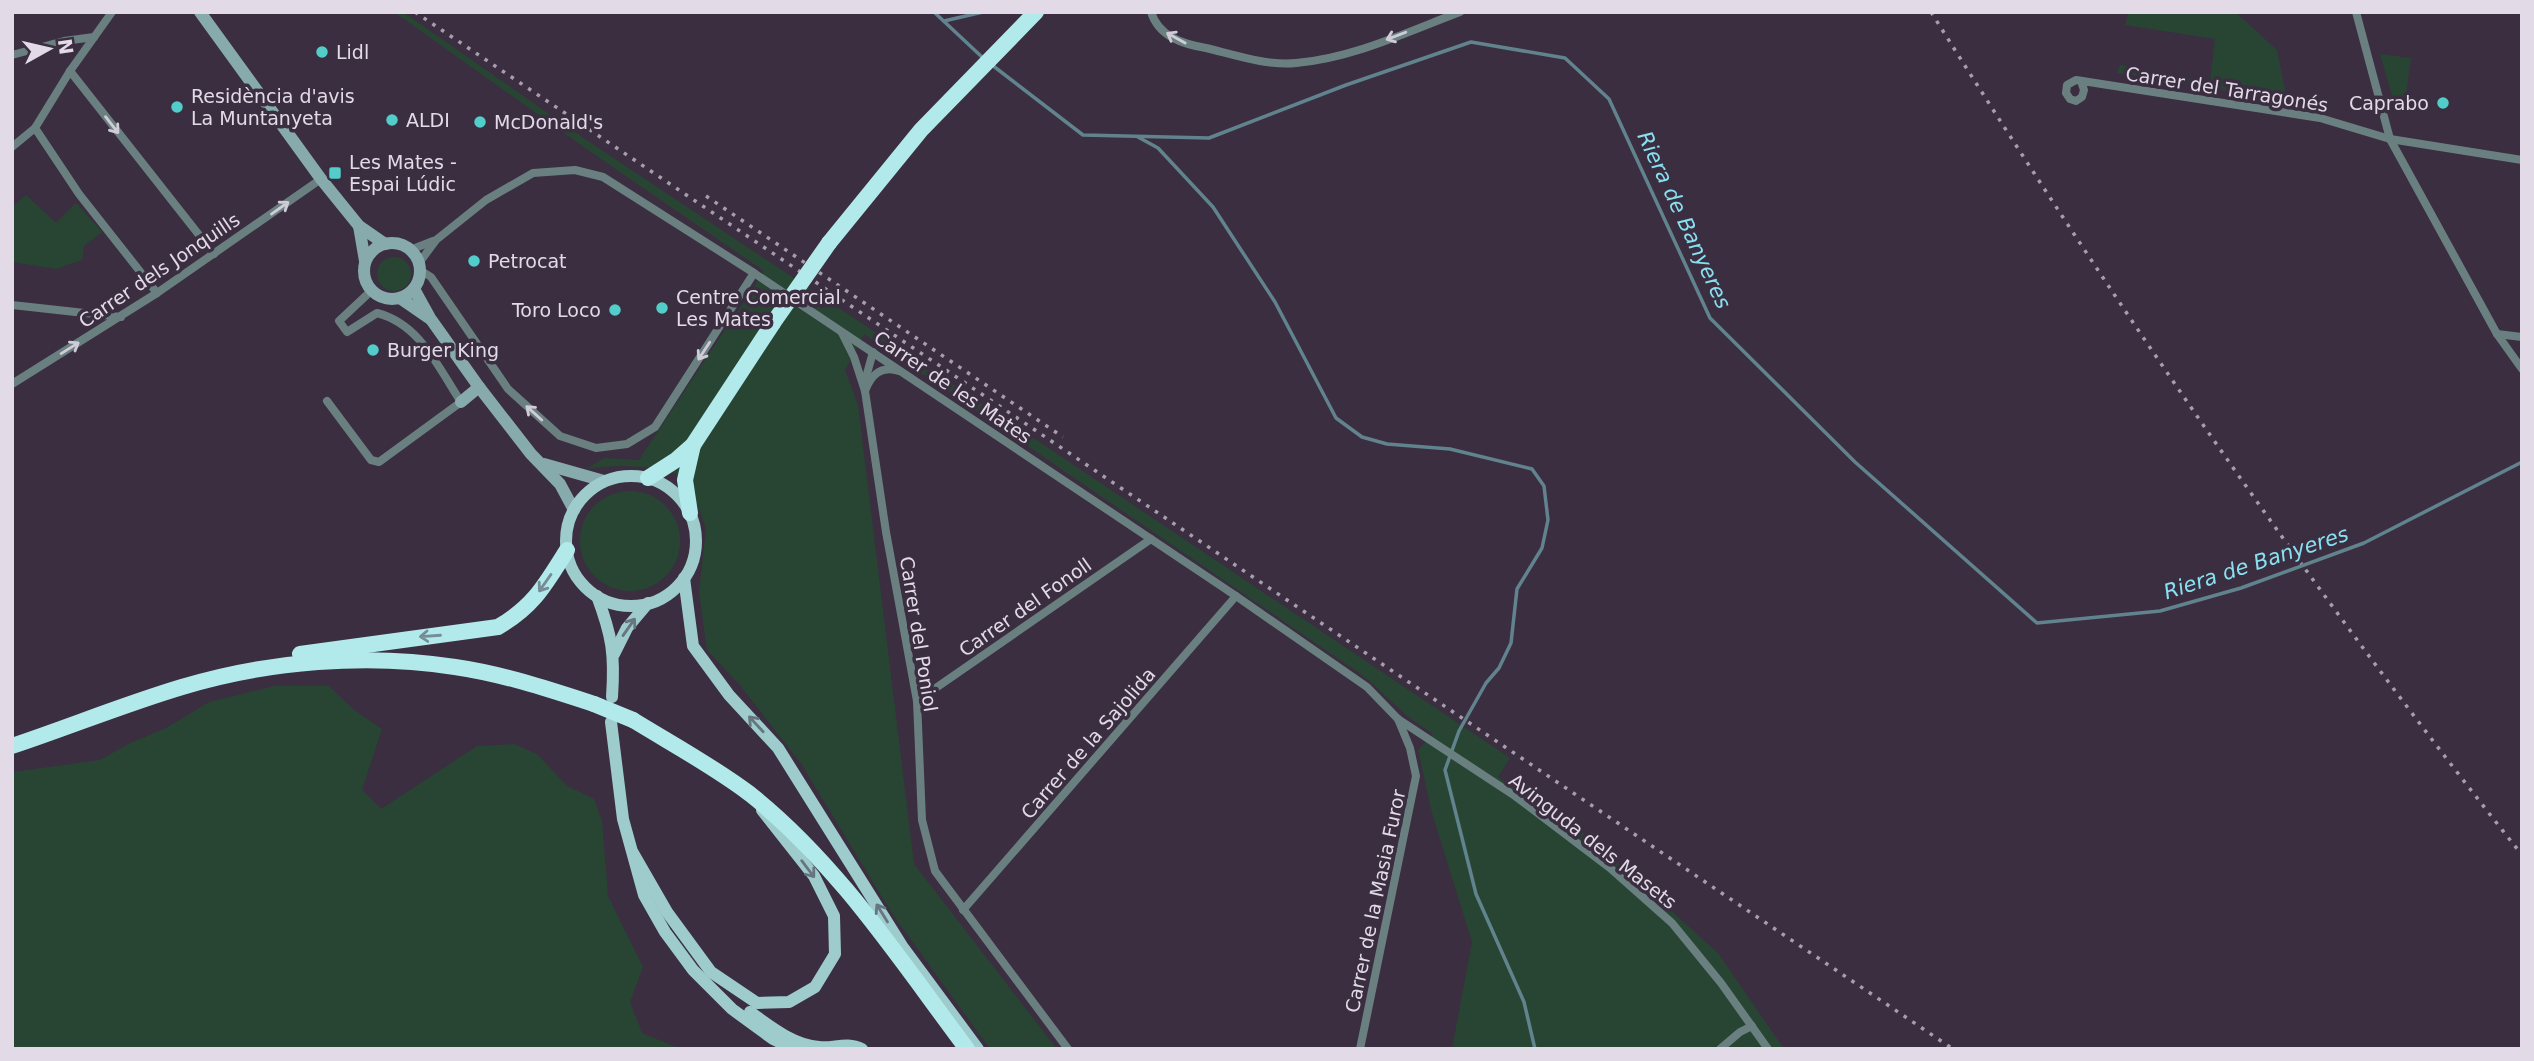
<svg xmlns="http://www.w3.org/2000/svg" width="2534" height="1061" viewBox="0 0 2534 1061" font-family="'DejaVu Sans',sans-serif">
<style>
.green{fill:#284533}
.lines{fill:none;stroke-linecap:round;stroke-linejoin:round}
.stream{stroke:#61838d;stroke-width:3.5}
.street{stroke:#6a8080;stroke-width:8}
.secondary{stroke:#87abac;stroke-width:12}
.primary{stroke:#9ecccd;stroke-width:12}
.highway{stroke:#b2eaec;stroke-width:16}
.rail{stroke:#a79eac;stroke-width:3.5;stroke-dasharray:3.5 7;stroke-linecap:butt}
.highway-bridge{stroke:#b2eaec;stroke-width:16}
.oneway{stroke:#d0ccd7}
.oneway2{stroke:#768c96}
.oneway3{stroke:#67757f}
.poi-dot{fill:#53cdca;stroke:#3a2e40;stroke-width:2.5}
.labels{text-anchor:middle;dominant-baseline:central;stroke-width:7;stroke-linejoin:round;paint-order:stroke}
.poi-label{font-size:19px;fill:#e2dae6;stroke:#3a2e40;text-anchor:start}
.street-label{font-size:19px;fill:#e2dae6;stroke:#3a2e40}
.water-label{font-size:21px;font-style:italic;fill:#88e0f0;stroke:#3a2e40}
</style>
<rect width="100%" height="100%" fill="#3a2e40"/>
<!-- green -->
<g class="green">
<path d="M394 12H403L591 143 977 400 1510 758 1498 777 1586 834 1718 953 1784 1049H1452L1472 942 1432 813 1418 750 1433 734 1407 716 1365 677 864 334 845 370 858 405 914 864 1057 1049H990L891 912 802 765 739 684 707 650 699 592 706 529 698 506 675 473C641 465 620 464 586 469L604 458 639 460 764 271 588 150Z"/>
<path d="M2129 12H2235L2277 50 2287 101 2117 73 2120 65 2210 82 2215 39 2125 25Z"/>
<path d="M2380 54 2411 58 2404 110 2396 109Z"/>
<path d="M26 195 56 223 76 203 102 232 84 246 82 260 56 269 12 262V207Z"/>
<circle cx="394" cy="274" r="17"/>
<circle cx="630" cy="541" r="50"/>
<path d="M275 686H329L353 709 382 729 362 790 381 809 477 746 514 744 537 754 567 786 594 799 602 821 608 896 643 967 630 1002 642 1033 681 1049H12V772L100 760 130 743 166 728 209 702Z"/>
</g>
<g class="lines">
<!-- stream -->
<g class="stream">
<path d="M934 12 983 58"/>
<path d="M944 21 983 12"/>
<path d="M992 65 1083 135 1209 138 1346 85 1471 42 1565 58 1609 99 1710 318 1855 462 2037 623 2160 611 2241 588 2364 543 2522 462"/>
<path d="M1138 137 1158 148 1213 207 1275 302 1336 418 1362 437 1387 444 1450 449 1532 469 1544 486 1548 520 1542 548 1517 589 1511 643 1499 668 1486 683 1459 731 1445 770 1476 894 1524 1002 1535 1049"/>
</g>
<!-- street -->
<g class="street">
<path d="M1151 12C1159 37 1183 44 1206 48 1235 55 1267 66 1296 63 1353 58 1407 32 1460 12"/>
<path d="M2356 12 2390 139 2497 334 2522 369"/>
<path d="M12 55 64 41 94 37"/>
<path d="M70 71 214 254"/>
<path d="M2081 81 2084 90 2082 97 2076 101 2070 99 2066 93 2067 85 2076 80 2320 118 2390 139 2522 160"/>
<path d="M35 128 79 194 157 293"/>
<path d="M12 147 35 128 70 71 112 12"/>
<path d="M410 250 433 241"/>
<path d="M419 263 436 240 486 200 533 173 575 170 603 177 754 273 1236 596 1367 687 1398 719 1515 796 1610 868 1672 923 1721 983 1768 1049"/>
<path d="M420 270 431 277 508 389 560 436 596 448 627 444 655 427 754 273"/>
<path d="M12 305 121 317"/>
<path d="M842 333 854 357 865 391 886 532 917 701 922 820 935 871 1068 1049"/>
<path d="M2497 334 2522 337"/>
<path d="M865 381 873 352"/>
<path d="M12 384 157 293 321 179"/>
<path d="M865 391C871 375 881 365 899 371"/>
<path d="M327 401 371 460 379 462 461 402C438 367 420 324 377 313L347 332 339 321 371 291"/>
<path d="M917 701 1151 539"/>
<path d="M963 910 1236 596"/>
<path d="M1360 1049 1416 776 1410 748 1398 719"/>
<path d="M1720 1049 1740 1032 1752 1026"/>
</g>
<!-- secondary -->
<g class="secondary">
<path d="M200 12 321 179 359 226 385 244"/>
<path d="M359 226 365 261"/>
<circle cx="392" cy="271" r="28"/>
<path d="M414 289 430 318 479 387 531 454 560 484 574 510"/>
<path d="M400 298 429 318"/>
<path d="M461 402 479 387"/>
<path d="M544 464 604 481"/>
</g>
<!-- primary -->
<g class="primary">
<circle cx="631" cy="541" r="65"/>
<path d="M684 578 693 646 729 695 778 748 902 946 978 1049"/>
<path d="M597 596C612 636 615 654 612 697"/>
<path d="M614 654 627 628 648 603"/>
<path d="M611 722 623 819 644 895 665 932 693 970 732 1009 773 1039 793 1049"/>
<path d="M633 853 667 912 711 972 757 1003 789 1002 815 987 835 954 834 916 814 876 762 810"/>
<path d="M750 1012C771 1027 793 1045 819 1047 834 1049 846 1041 862 1049"/>
</g>
<!-- highway -->
<g class="highway">
<path d="M829 243 921 130 1036 12"/>
<path d="M648 478 676 460 693 445 773 323"/>
<path d="M690 513 685 480 693 445"/>
<path d="M300 654 498 627C534 606 545 585 567 550"/>
<path d="M633 720C672 744 713 766 750 794 838 864 900 960 967 1049"/>
<path d="M12 746C69 727 125 704 182 687 267 661 368 653 455 667 503 674 548 689 594 704"/>
</g>
<!-- rail -->
<g class="rail">
<path d="M415 12 1953 1049"/>
<path d="M1931 12C2114 303 2308 586 2522 855"/>
<path d="M706 196 1063 437"/>
</g>
<!-- highway-bridge -->
<g class="highway-bridge">
<path d="M773 323 829 243"/>
<path d="M594 704 633 720"/>
</g>
</g>
<!-- one-way arrows -->
<defs><path id="oneway-shaft" d="M-6 0H5M1.5-3L5.5 0L1.5 3" fill="none" stroke-width="1.6" stroke-linecap="round" stroke-linejoin="round" transform="scale(1.75)"/></defs>
<g class="oneway">
<use href="#oneway-shaft" transform="translate(1396 36) rotate(159)"/>
<use href="#oneway-shaft" transform="translate(1176 38) rotate(-151)"/>
<use href="#oneway-shaft" transform="translate(112 125) rotate(52)"/>
<use href="#oneway-shaft" transform="translate(280 208) rotate(-35)"/>
<use href="#oneway-shaft" transform="translate(70 348) rotate(-32)"/>
<use href="#oneway-shaft" transform="translate(704 351) rotate(123)"/>
<use href="#oneway-shaft" transform="translate(534 413) rotate(-138)"/>
</g>
<g class="oneway2">
<use href="#oneway-shaft" transform="translate(545 583) rotate(125)"/>
<use href="#oneway-shaft" transform="translate(430 636) rotate(176)"/>
</g>
<g class="oneway3">
<use href="#oneway-shaft" transform="translate(629 627) rotate(-55)"/>
<use href="#oneway-shaft" transform="translate(756 724) rotate(-133)"/>
<use href="#oneway-shaft" transform="translate(808 869) rotate(53)"/>
<use href="#oneway-shaft" transform="translate(882 913) rotate(-122)"/>
</g>
<!-- markers -->
<g class="poi-dot">
<circle cx="322" cy="52" r="7"/>
<circle cx="2443" cy="103" r="7"/>
<circle cx="177" cy="107" r="7"/>
<circle cx="392" cy="120" r="7"/>
<circle cx="480" cy="122" r="7"/>
<rect x="328" y="166" width="14" height="14" rx="3.5"/>
<circle cx="474" cy="261" r="7"/>
<circle cx="662" cy="308" r="7"/>
<circle cx="615" cy="310" r="7"/>
<circle cx="373" cy="350" r="7"/>
</g>
<g class="labels">
<!-- poi labels -->
<g class="poi-label">
<text x="336" y="52">Lidl</text>
<text x="191" y="96">Residència d'avis<tspan x="191" dy="22">La Muntanyeta</tspan></text>
<text x="2429" y="103" text-anchor="end">Caprabo</text>
<text x="406" y="120">ALDI</text>
<text x="494" y="122">McDonald's</text>
<text x="349" y="162">Les Mates -<tspan x="349" dy="22">Espai Lúdic</tspan></text>
<text x="488" y="261">Petrocat</text>
<text x="676" y="297">Centre Comercial<tspan x="676" dy="22">Les Mates</tspan></text>
<text x="601" y="310" text-anchor="end">Toro Loco</text>
<text x="387" y="350">Burger King</text>
</g>
<!-- street labels -->
<g class="street-label">
<text transform="translate(2227 89) rotate(9)">Carrer del Tarragonés</text>
<text transform="translate(159 270) rotate(-34)">Carrer dels Jonquills</text>
<text transform="translate(953 387) rotate(34)">Carrer de les Mates</text>
<text transform="translate(1025 607) rotate(-35)">Carrer del Fonoll</text>
<text transform="translate(919 634) rotate(81)">Carrer del Poniol</text>
<text transform="translate(1088 743) rotate(-49)">Carrer de la Sajolida</text>
<text transform="translate(1593 841) rotate(38)">Avinguda dels Masets</text>
<text transform="translate(1375 901) rotate(-78)">Carrer de la Masia Furor</text>
</g>
<!-- water labels -->
<g class="water-label">
<text transform="translate(1684 220) rotate(65)">Riera de Banyeres</text>
<text transform="translate(2256 563) rotate(-18)">Riera de Banyeres</text>
</g>
</g>
<!-- border -->
<rect width="2534" height="1061" fill="none" stroke="#e2dae6" stroke-width="28"/>
<!-- north arrow -->
<g transform="translate(49 49) rotate(82)" stroke="#3a2e40" stroke-width="5" paint-order="stroke">
<path d="M0-5L12 26L0 18L-12 26Z" fill="#e2dae6"/>
<text y="-10" font-size="19" font-weight="bold" text-anchor="middle" fill="#e2dae6">N</text>
</g>
</svg>
